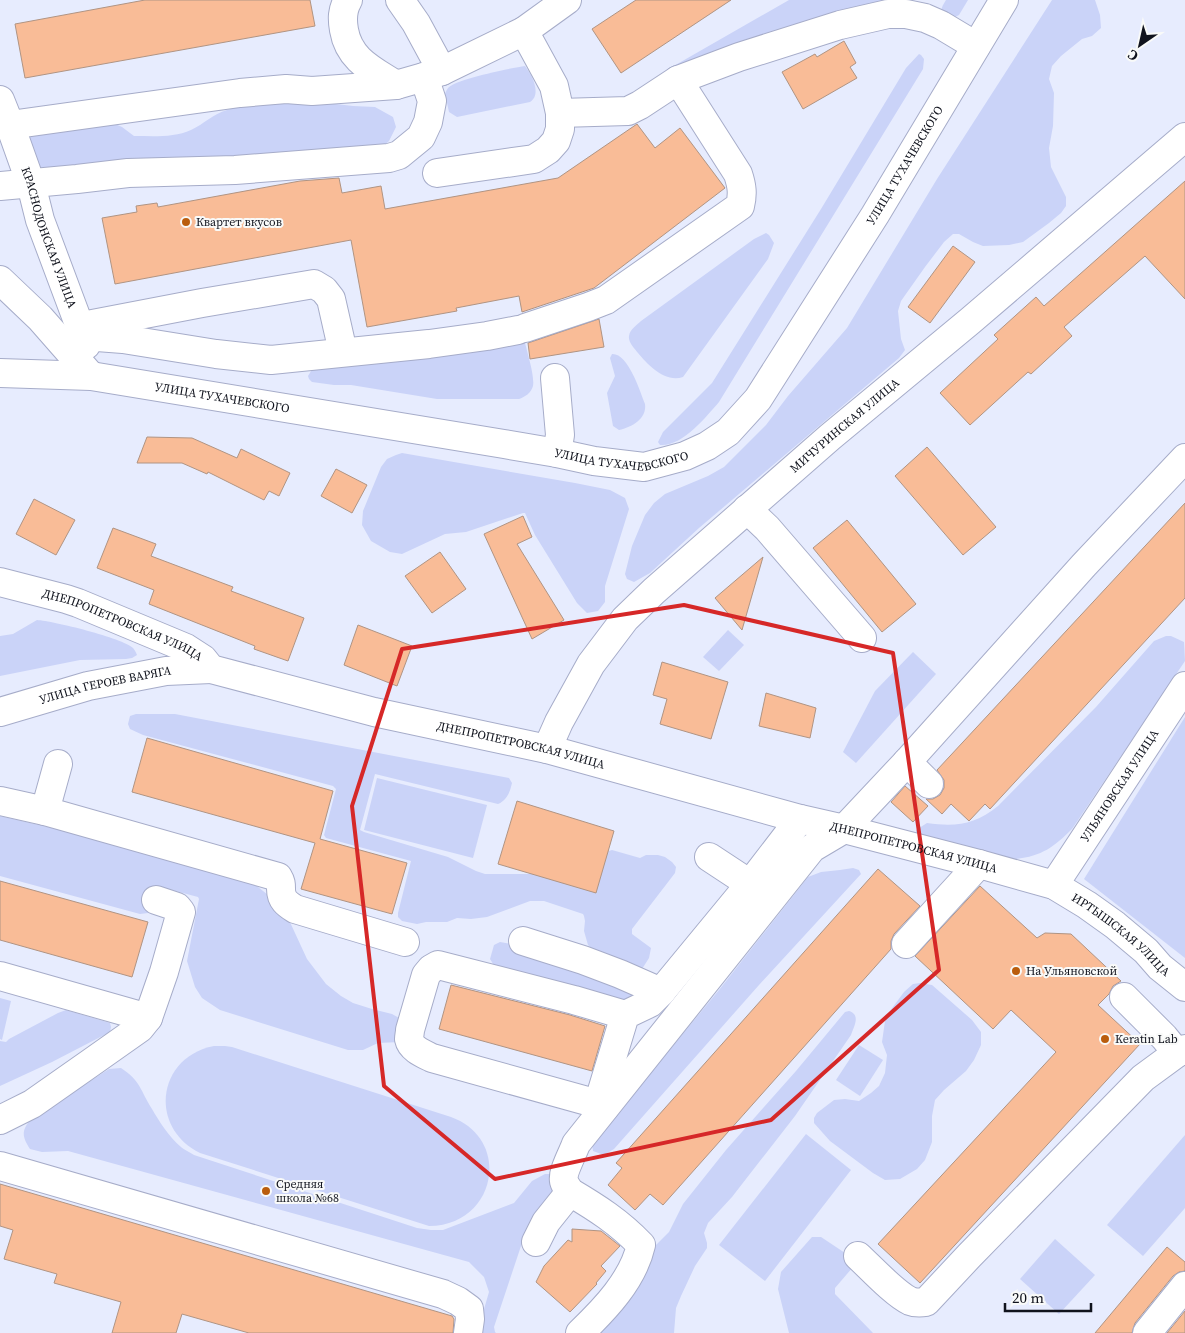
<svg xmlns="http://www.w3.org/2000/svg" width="1185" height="1333" viewBox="0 0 1185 1333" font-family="'Source Serif 4',serif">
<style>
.green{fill:#cad3f8}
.building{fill:#f9bc97;stroke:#b09483}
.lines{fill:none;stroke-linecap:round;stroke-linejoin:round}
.minor-casing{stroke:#a6acc9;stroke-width:30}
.minor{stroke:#fff;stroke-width:28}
.marked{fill:none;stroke:#d62828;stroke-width:4;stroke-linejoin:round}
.poi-dot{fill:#ba5d0d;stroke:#f9faf9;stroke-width:2}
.labels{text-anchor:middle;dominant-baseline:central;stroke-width:4;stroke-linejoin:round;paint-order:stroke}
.street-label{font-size:12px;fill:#10131d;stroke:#f9faf9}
.poi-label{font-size:12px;fill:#10131d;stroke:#f9faf9;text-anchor:start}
</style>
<rect width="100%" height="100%" fill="#e7ecfe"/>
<!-- green -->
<g class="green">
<path d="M789 0H916L903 2 673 68 672 67Z"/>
<path d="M946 0H968L959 15 951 19C940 13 939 11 946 0Z"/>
<path d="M1052 0H1095L1100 15 1101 28 1092 36 1082 39 1061 56 1052 66 1049 79 1054 93 1053 126 1049 148 1051 167 1066 197V206L1061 213 1049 223 1023 242 1009 245 983 246 973 242 959 234H953L944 242 925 267 901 301 898 311 901 339 905 350 899 358 699 528 650 573 634 582 627 579 625 574 632 546 645 515 654 503 665 494 708 476 724 467 766 425 788 396 847 328 937 179Z"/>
<path d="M919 54 921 55 924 59 923 69 719 402C706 417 682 447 660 445L658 442 663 432 712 383 821 209 906 68Z"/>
<path d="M525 66C532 75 542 94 530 102L457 117 449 112 445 94C446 91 447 89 449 87 457 79 511 68 525 66Z"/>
<path d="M319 102 353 106 375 107 393 117 396 127 389 141 378 151 48 168 34 167 24 139 33 132 113 123 122 127 134 136C152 136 174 138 191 130 204 124 213 114 227 110 256 101 289 103 319 102Z"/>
<path d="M766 233 769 235 774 243 768 259 683 377C665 383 648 365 638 353 634 348 628 342 629 336 630 329 637 325 641 321L754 239Z"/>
<path d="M524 338C526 349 535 375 533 386 531 393 525 397 519 399H437L351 385H334L312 382 309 379 308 376 313 368Z"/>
<path d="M612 354C628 353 640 391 645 404 647 419 632 427 619 430L613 426 607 393 615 376 610 358Z"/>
<path d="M402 453 575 483 610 490 625 498 629 509 605 586V602L598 611 587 613 577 603 535 535 525 513H523L466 532 445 534 402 554 390 552 371 541 362 525 363 511 381 467 387 459 396 455Z"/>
<path d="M37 620C53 621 123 638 133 648 135 650 136 653 137 655L132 658 126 659 80 660 0 676V636L13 634Z"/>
<path d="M728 630 744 645 719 671 703 657Z"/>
<path d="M1166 636H1171L1184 642 1185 661 1072 829C1054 847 1042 856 1016 859L924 843 916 836V830L927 823C955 827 975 825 998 806L1096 707 1154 641Z"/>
<path d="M913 652 936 674 856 763 843 752 875 691Z"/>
<path d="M136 714H175L509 778 512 783C510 792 507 800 498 804L375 774 360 830 364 832 448 857 476 871 485 874H534L612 850 640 858 646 855H658L665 857 672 862 676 867 675 873 632 929V934L651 948 649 958 642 969 595 952 588 945 584 931 585 921 584 916 583 914 544 901H530L487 917 471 919 457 918 447 922H426L417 924 402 921 398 917V913L411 861 326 838 324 835 336 789 333 786 143 735 130 729 128 724 130 716Z"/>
<path d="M1185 717V958L1084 879Z"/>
<path d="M377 778 487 805 473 858 364 830Z"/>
<path d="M0 816 87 836 253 883 268 895 289 920 307 959 326 984 341 996 353 1003 372 1009 392 1014 401 1019 400 1042 378 1043 363 1050H348L220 1010 202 998 195 987 187 961 199 899 198 897 164 888C155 893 153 904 148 913L140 914 0 876Z"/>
<path d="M853 868 859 870 861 874 759 985 614 1149 604 1155 593 1151 592 1144 719 990 808 877 821 872 840 870Z"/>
<path d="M500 942 522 946 643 990 629 1006 495 967 490 959 494 945Z"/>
<path d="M920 983 932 985 972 1020 981 1032V1045L974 1060 966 1071 944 1090 935 1100 932 1116V1142L925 1160 917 1169 900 1179 885 1180 873 1173 830 1141 814 1123V1118L817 1113 834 1100 845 1099 859 1101 871 1093 879 1086 885 1073 887 1055 882 1042 885 1021 890 1011 904 992 913 984Z"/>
<path d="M0 998 11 1001 2 1040 0 1039Z"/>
<path d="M66 1010 110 1023 111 1027 110 1032 52 1062 0 1086V1041L6 1042 9 1039 58 1013Z"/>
<path d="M849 1011C861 1015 854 1026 851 1035L795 1116 732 1197 708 1223 704 1233 707 1243V1248L695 1266 681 1296 676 1308 674 1333H591L653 1248 669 1232 683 1204 726 1150 796 1071 845 1012Z"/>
<path d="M859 1045 883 1060 860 1096 836 1080Z"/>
<path d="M214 1046H225L232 1047 451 1117C512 1139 497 1225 429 1226L200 1153C148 1127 157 1057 214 1046Z"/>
<path d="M121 1068C141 1081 140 1090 152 1109 159 1121 169 1137 181 1147 184 1150 190 1152 194 1155L417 1228 431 1230H443L514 1203 532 1181 545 1174H554L559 1187 524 1237 494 1327 495 1332 496 1333H477L489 1292 484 1277 469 1262 68 1151 42 1152 30 1149C22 1136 21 1131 31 1119L109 1069Z"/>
<path d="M806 1134 851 1170 765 1281 719 1245Z"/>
<path d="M1185 1135V1208L1143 1256 1107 1225Z"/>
<path d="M812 1237H821L848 1255 853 1267 835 1288V1294L873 1333H789L778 1289 781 1272Z"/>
<path d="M1055 1239 1095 1275 1059 1314 1020 1279Z"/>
</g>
<!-- building -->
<g class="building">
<path d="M145 0H310L315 26 25 78 15 24Z"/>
<path d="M636 0H731L621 73 592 29Z"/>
<path d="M844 41 856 63 850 67 857 78 803 109 782 72 815 54 817 57Z"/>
<path d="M637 124 655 148 680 128 725 188 594 288 522 312 519 296 456 308 457 311 367 327 351 240 115 284 102 218 137 212 136 206 157 203 158 207 300 181 339 178 342 193 381 186 385 209 558 178Z"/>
<path d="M1185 181V299L1145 256 1064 327 1072 336 1031 374 1028 372 970 425 940 393 998 339 994 335 1036 297 1044 306Z"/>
<path d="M953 246 975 262 930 323 908 307Z"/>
<path d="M599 319 604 347 530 359 528 343Z"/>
<path d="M147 437 192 438 237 458 241 449 290 473 279 496 269 491 264 500 208 472 207 474 182 463H137Z"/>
<path d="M927 447 996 527 963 555 895 476Z"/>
<path d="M336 469 367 485 352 513 321 496Z"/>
<path d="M34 499 75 520 56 555 16 534Z"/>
<path d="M1185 503V598L990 809 985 804 969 821 951 804 942 814 926 799H933L940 795 944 788V780L937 770Z"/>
<path d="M523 516 532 537 517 544 564 620 532 639 484 534Z"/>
<path d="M847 520 916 604 882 632 813 548Z"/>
<path d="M113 528 156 544 151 556 233 587 231 591 304 618 288 661 254 649 255 646 149 604 154 590 97 568Z"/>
<path d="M440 552 466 589 432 613 405 576Z"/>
<path d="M763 557 742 630 715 598Z"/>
<path d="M358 625 412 646 397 686 344 665Z"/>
<path d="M662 662 728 682 711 739 660 724 667 699 653 695Z"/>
<path d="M766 693 816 708 810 738 759 726Z"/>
<path d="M147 738 333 791 320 839 407 863 392 914 301 889 315 843 132 792Z"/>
<path d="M905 786 928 806 913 822 891 802Z"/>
<path d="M517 801 614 831 596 893 498 864Z"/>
<path d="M878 869 920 906 894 934 891 941V949L663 1205 650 1194 635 1210 608 1185 622 1168 616 1163Z"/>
<path d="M0 881 148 922 132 977 0 940Z"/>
<path d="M980 886 1037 938 1045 933 1071 934 1121 981 1113 986 1109 994 1098 1005 1140 1044 920 1283 878 1244 1056 1052 1011 1010 993 1029 915 956Z"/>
<path d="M451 985 570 1015 605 1026 592 1071 439 1029Z"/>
<path d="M0 1184 452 1316 454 1319 453 1333H249L182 1314 176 1333H112L121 1302 54 1283 57 1274 4 1259 13 1230 0 1226Z"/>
<path d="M572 1229 601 1231 620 1246 601 1266 606 1271 596 1283 597 1284 570 1312 536 1282 544 1266 568 1240 572 1242Z"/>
<path d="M1167 1247 1185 1262V1271L1179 1272 1173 1276 1135 1323 1132 1333H1095Z"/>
<path d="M1185 1311V1333H1167Z"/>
</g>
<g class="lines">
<!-- minor casing -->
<g class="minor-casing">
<g id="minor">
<path d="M348 0C342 10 342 19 344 30 349 60 373 70 396 85"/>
<path d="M400 0 416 23 442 71"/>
<path d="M567 0 524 31 554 86 560 113 628 111 640 105 678 80 739 57 840 25 888 14H906L925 18 941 25 976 46"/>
<path id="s1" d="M0 100 10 125 31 184 40 220 80 327 86 345"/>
<path d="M10 125 240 93 286 89 312 91 396 85 424 77 442 71 524 31"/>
<path d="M437 173 534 159 548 150 556 141 560 129V113"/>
<path d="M0 186 77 179 128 173 235 170 389 158 399 155 421 137 428 122 432 101 424 77"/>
<path d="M0 280 40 318 90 375"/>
<path d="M82 326 202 303 314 284 324 290 331 299 343 352"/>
<path d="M525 328 588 307 606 300 740 206C743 194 742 186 738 174L678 80"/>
<path d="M83 339 97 337 123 339 216 354 271 360 429 344 487 336 518 330"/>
<path id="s2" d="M0 373 91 376 504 444 557 453 594 461 644 467 685 456 707 446 728 432 758 399 875 215 1004 0"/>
<path d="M555 378 560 435 557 453"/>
<path d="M747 509 767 528 862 638"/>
<path id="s3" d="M0 582 66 599 78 603 186 648 203 659 211 669 374 712 547 749 800 819 844 829 979 864 1054 885 1087 905 1115 925 1146 951 1160 967 1185 987"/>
<path id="s4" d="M0 712 88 686 166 671 211 669"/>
<path id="s5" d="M547 749 559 722 591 664 625 619 654 591 830 437 970 321 1185 137"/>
<path d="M907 762 929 784"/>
<path d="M0 801 45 811 278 877C281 882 281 884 281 889 281 900 287 904 295 909L405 942"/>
<path d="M45 811 58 764"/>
<path d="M709 857 750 884"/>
<path id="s6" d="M1054 885 1185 686"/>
<path d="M523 941 583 960 620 974 661 992"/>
<path d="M906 944 979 864"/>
<path d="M0 976 148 1018"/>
<path d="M1124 997 1164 1037 1177 1053"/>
<path d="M598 1104 432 1058C424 1054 411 1049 409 1039 409 1036 410 1033 410 1030L426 975 431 969 438 965 574 1000 625 1015"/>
<path d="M605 1107 598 1104 625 1015 650 1003 661 992 750 884 800 819"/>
<path d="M0 1120 32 1104 89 1064 140 1028 148 1018 164 972 181 912 177 907 156 900"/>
<path d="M0 1166 443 1294 458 1301 469 1309 470 1319 468 1333"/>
<path d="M536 1242 546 1222 570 1192"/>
<path d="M858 1256C871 1268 895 1294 910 1301 915 1303 920 1303 926 1302L969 1256 1143 1078 1177 1053 1185 1049"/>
<path d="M580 1333C605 1309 633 1280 641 1245 619 1222 597 1208 570 1192 568 1189 565 1185 564 1181 562 1172 573 1153 576 1144L812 848 844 829 907 762 1084 565 1185 458"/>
<path d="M1147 1333 1185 1286"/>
</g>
</g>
<!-- minor -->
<use href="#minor" class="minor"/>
</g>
<!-- marked area -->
<path class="marked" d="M684 605 893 653 939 970 771 1120 495 1179 384 1086 352 806 402 649Z"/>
<!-- markers -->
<g class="poi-dot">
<circle cx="186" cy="222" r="5"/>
<circle cx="1016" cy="971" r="5"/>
<circle cx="1105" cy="1039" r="5"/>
<circle cx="266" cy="1191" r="5"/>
</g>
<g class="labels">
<!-- street labels -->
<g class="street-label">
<text stroke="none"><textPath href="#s2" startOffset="1064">УЛИЦА ТУХАЧЕВСКОГО</textPath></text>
<text stroke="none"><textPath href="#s1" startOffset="146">КРАСНОДОНСКАЯ УЛИЦА</textPath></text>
<text stroke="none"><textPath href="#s2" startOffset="224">УЛИЦА ТУХАЧЕВСКОГО</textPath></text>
<text stroke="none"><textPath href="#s5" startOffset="445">МИЧУРИНСКАЯ УЛИЦА</textPath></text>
<text stroke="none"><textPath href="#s2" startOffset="629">УЛИЦА ТУХАЧЕВСКОГО</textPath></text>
<text stroke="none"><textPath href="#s3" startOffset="130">ДНЕПРОПЕТРОВСКАЯ УЛИЦА</textPath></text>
<text stroke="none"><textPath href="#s4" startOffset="109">УЛИЦА ГЕРОЕВ ВАРЯГА</textPath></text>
<text stroke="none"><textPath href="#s3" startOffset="550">ДНЕПРОПЕТРОВСКАЯ УЛИЦА</textPath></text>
<text stroke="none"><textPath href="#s6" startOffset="119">УЛЬЯНОВСКАЯ УЛИЦА</textPath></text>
<text stroke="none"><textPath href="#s3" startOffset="956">ДНЕПРОПЕТРОВСКАЯ УЛИЦА</textPath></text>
<text stroke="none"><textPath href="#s3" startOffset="1185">ИРТЫШСКАЯ УЛИЦА</textPath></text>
</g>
<!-- poi labels -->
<g class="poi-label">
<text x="196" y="222">Квартет вкусов</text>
<text x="1026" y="971">На Ульяновской</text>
<text x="1115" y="1039">Keratin Lab</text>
<text x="276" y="1184">Средняя<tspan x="276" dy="14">школа №68</tspan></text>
</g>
</g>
<!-- north arrow -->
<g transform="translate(1140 45) rotate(214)" stroke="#f9faf9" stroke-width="4" paint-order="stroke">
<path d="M0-4L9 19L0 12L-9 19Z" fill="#10131d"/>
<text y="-8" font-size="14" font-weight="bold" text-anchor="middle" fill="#10131d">С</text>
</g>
<!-- scale -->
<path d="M1005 1303v8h86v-8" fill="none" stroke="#10131d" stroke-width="2.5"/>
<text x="1012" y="1303" font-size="15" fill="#10131d" stroke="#f9faf9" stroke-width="4" paint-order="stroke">20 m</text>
</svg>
